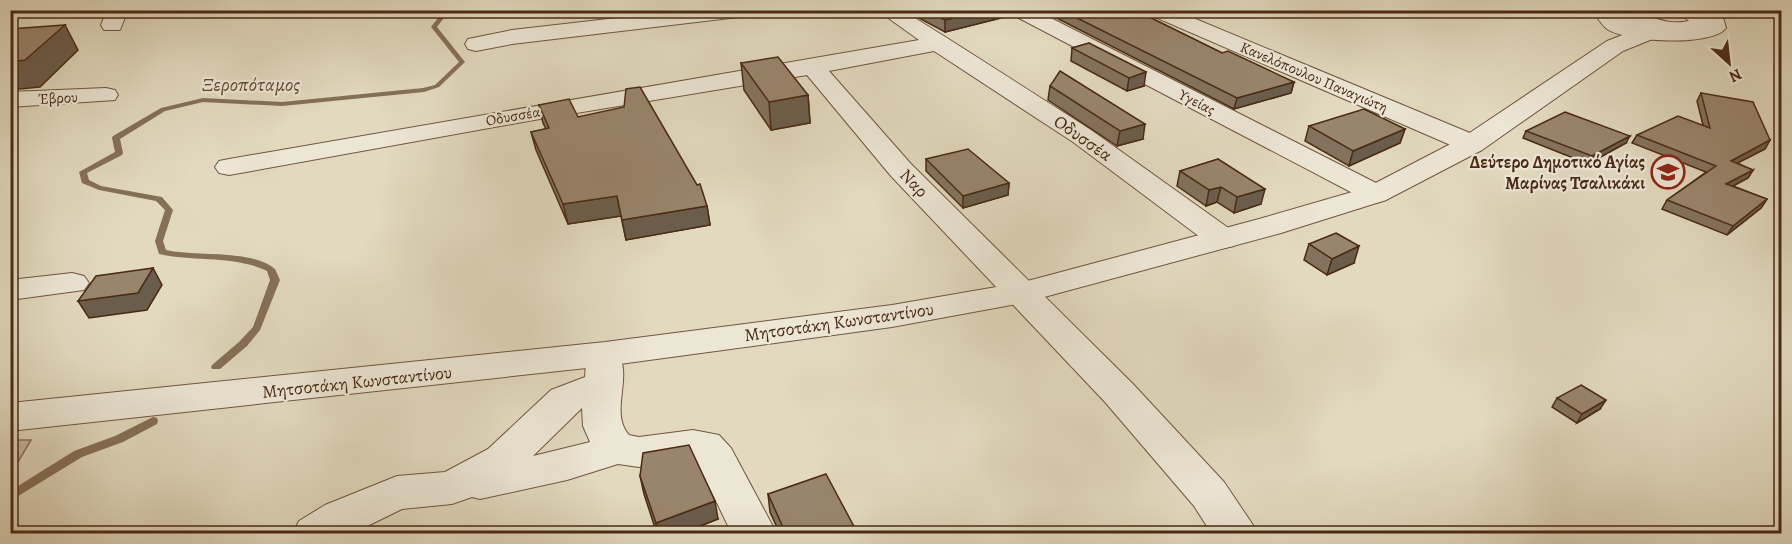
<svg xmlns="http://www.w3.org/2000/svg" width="1792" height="544" viewBox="0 0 1792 544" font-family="Alegreya,serif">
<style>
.green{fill:#c8bba2;stroke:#89725b;stroke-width:1.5}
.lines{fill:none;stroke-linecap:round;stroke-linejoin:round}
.stream{fill:#867058;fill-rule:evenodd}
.pedestrian-casing{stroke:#70563f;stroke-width:2}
.minor-casing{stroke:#70563f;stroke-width:2}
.tertiary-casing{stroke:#70563f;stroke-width:2}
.pedestrian{fill:#ece6d5;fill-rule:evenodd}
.minor{fill:#ece6d5;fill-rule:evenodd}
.tertiary{fill:#ece6d5;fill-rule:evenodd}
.wall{fill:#84725e;stroke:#4a2a14;stroke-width:1.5}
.shaded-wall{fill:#6b5d4c;stroke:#4a2a14;stroke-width:1.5}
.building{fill:#99856d;stroke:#4a2a14;stroke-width:1.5}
.labels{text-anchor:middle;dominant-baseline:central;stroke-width:4.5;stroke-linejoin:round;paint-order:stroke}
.far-street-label{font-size:15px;fill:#4a2a14;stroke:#ece6d5}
.street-label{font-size:18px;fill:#4a2a14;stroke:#ece6d5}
.poi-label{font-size:18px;font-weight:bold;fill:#4a2a14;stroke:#ece6d5;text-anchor:end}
.water-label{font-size:20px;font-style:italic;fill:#634730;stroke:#ece6d5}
</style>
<rect width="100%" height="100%" fill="#e2d9bf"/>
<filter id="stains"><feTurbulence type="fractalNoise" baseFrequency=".00333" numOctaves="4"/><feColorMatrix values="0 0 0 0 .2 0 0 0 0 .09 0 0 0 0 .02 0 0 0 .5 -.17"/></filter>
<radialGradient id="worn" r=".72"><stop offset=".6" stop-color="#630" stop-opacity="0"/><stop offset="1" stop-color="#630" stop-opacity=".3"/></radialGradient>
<!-- green -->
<path class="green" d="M11 440H31L11 474 10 440Z"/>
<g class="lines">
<!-- stream -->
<g class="stream">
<path d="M444 10H450L437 27 465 62 439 87 424 92 282 106 203 102 165 111 120 139 123 153 122 155 87 173 89 180 101 186 162 197 173 210 163 241 166 250C197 257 251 249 275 269L280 280 260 330 247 346 220 369H212L211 367 212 365 239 342 253 327 270 280 267 271C233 255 195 262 159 254L155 241 165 210 156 201 99 190 82 183 79 172 115 152 112 138 113 136 161 108 203 98 282 102 423 88 435 85 459 62 431 27Z"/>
<path d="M153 417 157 418 158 421 157 424 123 442 82 457 10 501V491L74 451 115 436Z"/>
</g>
<!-- pedestrian casing -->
<g class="pedestrian-casing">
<path id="pedestrian" d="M1592 10H1609C1634 38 1674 29 1707 27L1708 10H1743L1741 13 1723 17 1726 28C1712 47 1626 42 1607 29 1602 25 1596 16 1592 10Z"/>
</g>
<!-- minor casing -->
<g class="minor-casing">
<g id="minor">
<path d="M107 10H128L120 30H104L101 25Z"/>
<path d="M687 10H757L747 16 512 44 476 51 468 49 465 44 468 39 512 30Z"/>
<path d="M877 10H902L947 38 1091 130 1234 232 1239 239 1234 246 1223 248 1212 246 1073 142 934 51 829 71 911 164 1133 384 1224 482 1259 534H1212L1194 506 1105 402 891 176 807 75 534 120 229 175 219 173 215 167 219 161 229 159 919 40Z"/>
<path d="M1008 10H1035L1386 188 1391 194 1386 200 1376 203 1366 200 1011 14Z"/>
<path d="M1145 10H1174L1482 138 1486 144 1482 150 1472 152 1462 150 1148 14Z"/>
<path d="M106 88 115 90 118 95 115 100 10 107V92Z"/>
<path d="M72 273 84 276 89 283 84 290 10 300V280Z"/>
<path d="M605 351 618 354C633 377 609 413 629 435L639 437 693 430 719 435 731 448 777 534H732L700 468 693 460 639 467 618 464 567 480 480 499 472 497 452 504 402 509 351 534H293L299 521 325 505 397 476 445 472 488 449 551 390 585 377 586 363 592 354ZM582 408 583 426 590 442 533 456Z"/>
</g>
</g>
<!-- tertiary casing -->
<g class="tertiary-casing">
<path id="tertiary" d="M1606 10C1613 10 1624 9 1631 11 1651 16 1667 26 1689 21L1676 10H1702L1710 18 1711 24 1699 32 1660 36 1623 51 1482 150 1386 200 1281 233 1022 303 892 327 605 366 10 431V403L605 342 892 305 1020 283 1259 219 1366 188 1462 138 1607 41 1638 29 1616 20Z"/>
</g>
<!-- pedestrian -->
<use href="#pedestrian" class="pedestrian"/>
<!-- minor -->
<use href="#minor" class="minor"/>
<!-- tertiary -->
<use href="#tertiary" class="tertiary"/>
</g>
<!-- wall -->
<g class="wall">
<path d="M904 10H1010L1009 16 945 32Z"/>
<path d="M1041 10H1135L1222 53 1294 82 1291 93 1234 109Z"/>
<path d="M1089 43 1144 86 1127 91 1071 61 1072 48Z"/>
<path d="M741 63 808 95 810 123 771 130 744 90Z"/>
<path d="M1050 86 1143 139 1117 146 1048 100Z"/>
<path d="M1701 93 1770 140 1765 149 1737 163 1753 170 1748 178 1733 186 1767 199 1761 208 1727 235 1662 209 1667 200 1706 172 1632 143 1637 135 1703 125 1697 101Z"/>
<path d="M539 105 578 117 707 206 710 225 626 240 621 216 568 224 536 150 531 132 546 129 543 123Z"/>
<path d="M1309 126 1405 129 1400 143 1349 166 1305 141Z"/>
<path d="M1526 131 1626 143 1588 164 1523 138Z"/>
<path d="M926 159 1009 183 1008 195 963 208 926 171Z"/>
<path d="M1218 159 1261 204 1234 213 1217 202 1206 206 1177 186 1180 171Z"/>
<path d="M1309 244 1354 263 1327 275 1304 260Z"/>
<path d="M1557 398 1600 409 1577 423 1552 407Z"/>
<path d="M640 476 718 519 680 534H657L644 494Z"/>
<path d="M768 494 858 534H780L770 512Z"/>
</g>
<!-- shaded-wall -->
<g class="shaded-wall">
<path d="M986 10H1010L1009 16 945 32V20Z"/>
<path d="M65 25 78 50 40 87 10 90V62Z"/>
<path d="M1146 72 1144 86 1127 91 1129 78Z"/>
<path d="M1294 82 1291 93 1234 109 1237 98Z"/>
<path d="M808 95 810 123 771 130 769 102Z"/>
<path d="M1145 124 1143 139 1117 146 1120 131Z"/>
<path d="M1405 129 1400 143 1349 166 1353 151Z"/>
<path d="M1630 136 1626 143 1588 164 1592 156Z"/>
<path d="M1770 140 1765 149 1726 169 1731 161Z"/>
<path d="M1753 170 1748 178 1721 192 1726 184Z"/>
<path d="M1009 183 1008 195 963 208V196Z"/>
<path d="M1221 187 1217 202 1206 206 1209 190Z"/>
<path d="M1265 189 1261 204 1234 213 1237 197Z"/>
<path d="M617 196 621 216 568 224 563 204Z"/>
<path d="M1767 199 1761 208 1727 235 1733 226Z"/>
<path d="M707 206 710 225 626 240 622 220Z"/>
<path d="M1359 246 1354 263 1327 275 1332 259Z"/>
<path d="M153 268 162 285 147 310 89 318 78 301Z"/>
<path d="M1606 400 1600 409 1577 423 1582 414Z"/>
<path d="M715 501 718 519 680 534H658L656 523Z"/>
</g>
<!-- building -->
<g class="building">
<path d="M925 10H986L945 20Z"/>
<path d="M1061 10H1135L1222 53 1228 51 1294 82 1237 98Z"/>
<path d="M65 25 25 60 10 62V29Z"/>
<path d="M1089 43 1146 72 1129 78 1072 48Z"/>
<path d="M778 57 808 95 769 102 741 63Z"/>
<path d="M1060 71 1145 124 1120 131 1050 86Z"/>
<path d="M640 87 697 185 700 184 707 206 622 220 617 196 563 204 531 132 549 128 539 105 569 99 578 117 624 107 626 89Z"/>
<path d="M1701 93 1753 102 1770 140 1731 161 1753 170 1726 184 1767 199 1733 226 1667 200 1716 166 1637 135 1678 116 1710 128Z"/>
<path d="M1364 109 1405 129 1353 151 1309 126Z"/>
<path d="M1565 112 1630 136 1592 156 1526 131Z"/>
<path d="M968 149 1009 183 963 196 926 159Z"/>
<path d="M1218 159 1265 189 1237 197 1221 187 1209 190 1180 171Z"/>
<path d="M1336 233 1359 246 1332 259 1309 244Z"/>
<path d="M153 268 138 293 78 301 96 276Z"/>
<path d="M1581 385 1606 400 1582 414 1557 398Z"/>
<path d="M689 445 715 501 656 523 640 476 643 453Z"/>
<path d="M826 474 858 534H786L768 494Z"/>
</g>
<!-- icons -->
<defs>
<g id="school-ring" transform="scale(1.725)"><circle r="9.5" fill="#ece6d5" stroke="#8f2418" stroke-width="1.5"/><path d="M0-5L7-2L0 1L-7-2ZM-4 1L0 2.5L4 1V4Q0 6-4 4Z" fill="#8f2418"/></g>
</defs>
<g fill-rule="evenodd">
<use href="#school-ring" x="1668" y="172"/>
</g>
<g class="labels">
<!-- far-street labels -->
<g class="far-street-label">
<text transform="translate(1314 77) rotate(23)">Κανελόπουλου Παναγιώτη</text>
<text transform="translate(58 98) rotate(-3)">Έβρου</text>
<text transform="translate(1197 102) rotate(27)">Υγείας</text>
<text transform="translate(513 116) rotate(-10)">Οδυσσέα</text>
</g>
<!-- street labels -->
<g class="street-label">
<text transform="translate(1083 138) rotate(35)">Οδυσσέα</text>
<text transform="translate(914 183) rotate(46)">Ναρ</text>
<text transform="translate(839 322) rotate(-8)">Μητσοτάκη Κωνσταντίνου</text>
<text transform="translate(357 382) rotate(-6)">Μητσοτάκη Κωνσταντίνου</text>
</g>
<!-- poi labels -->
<g class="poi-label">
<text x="1645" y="162">Δεύτερο Δημοτικό Αγίας<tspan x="1645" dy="21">Μαρίνας Τσαλικάκι</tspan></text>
</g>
<!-- water labels -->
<g class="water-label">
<text x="251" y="84">Ξεροπόταμος</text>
</g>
</g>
<!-- margin -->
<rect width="1792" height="544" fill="none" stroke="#e2d9bf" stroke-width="36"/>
<rect x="12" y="12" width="1768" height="520" fill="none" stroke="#4a2a14" stroke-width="3"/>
<rect x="18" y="18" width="1756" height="508" fill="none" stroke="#4a2a14" stroke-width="1.5"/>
<!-- north arrow -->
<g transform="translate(1729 63) rotate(153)" stroke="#ece6d5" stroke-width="4.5" paint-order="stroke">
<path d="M0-4.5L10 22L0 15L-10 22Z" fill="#4a2a14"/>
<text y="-9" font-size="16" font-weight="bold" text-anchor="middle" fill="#4a2a14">N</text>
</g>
<rect width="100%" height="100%" filter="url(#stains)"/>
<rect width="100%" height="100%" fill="url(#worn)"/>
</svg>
